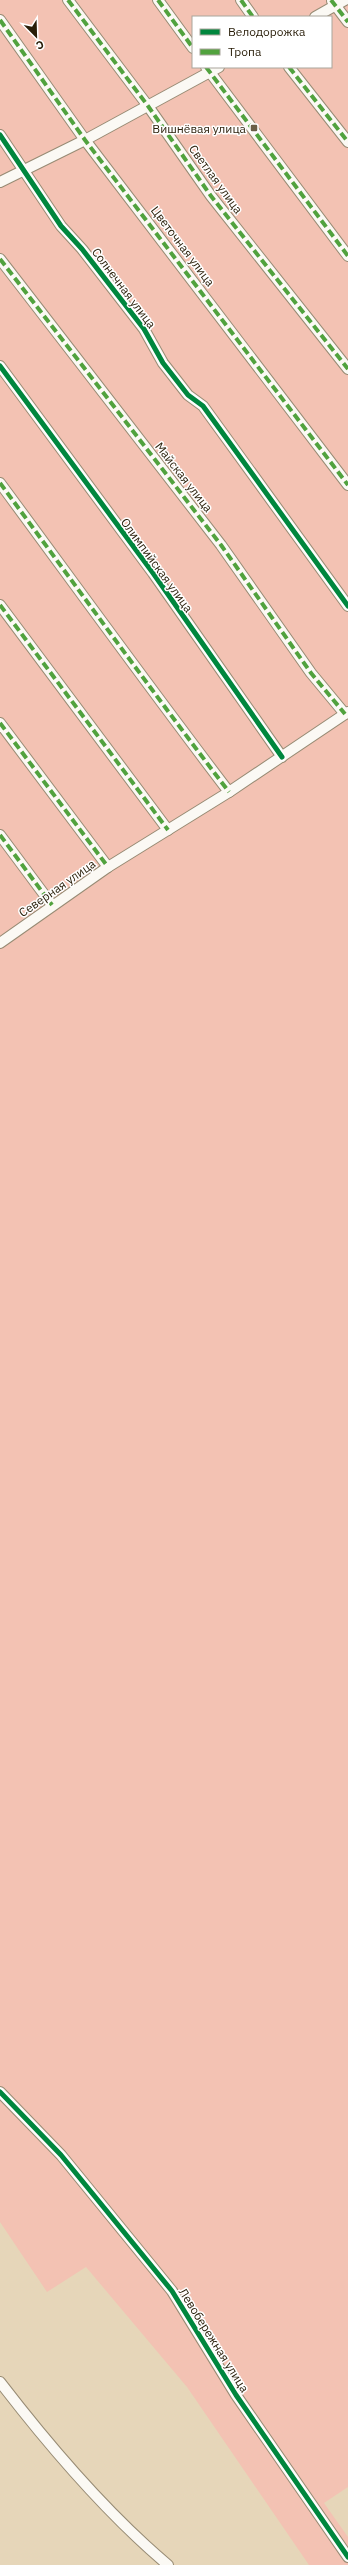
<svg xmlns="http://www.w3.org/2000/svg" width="348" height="2565" viewBox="0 0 348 2565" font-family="'IBM Plex Sans',sans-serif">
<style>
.green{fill:#f3c2b3;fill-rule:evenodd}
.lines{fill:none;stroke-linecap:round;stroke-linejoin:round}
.street-casing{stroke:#978b74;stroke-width:12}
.street{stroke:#fbf9f4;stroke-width:10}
.quiet{stroke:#51a23e;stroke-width:4;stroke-dasharray:8 4;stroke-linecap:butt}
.cycleway-casing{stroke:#fff;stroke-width:8}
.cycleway{stroke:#00873e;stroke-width:5}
.poi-dot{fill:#6a5e46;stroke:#fff;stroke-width:1.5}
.labels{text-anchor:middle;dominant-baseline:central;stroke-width:3;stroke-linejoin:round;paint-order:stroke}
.poi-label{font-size:12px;fill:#281d08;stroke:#fff;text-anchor:end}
.street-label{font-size:12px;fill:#281d08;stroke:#fff}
</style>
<rect width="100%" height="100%" fill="#e6d6b9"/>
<!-- green -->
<path class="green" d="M0 0H348V2487L324 2503 348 2537V2565H309L187 2387 86 2267 47 2292 0 2222ZM193 17H331V67H193Z"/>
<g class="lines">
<!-- street casing -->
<g class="street-casing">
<g id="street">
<path d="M68 0 148 106 211 196 348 369"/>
<path d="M158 0 193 48"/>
<path d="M241 0 253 17"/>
<path d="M332 1 348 22"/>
<path d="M315 17 345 0"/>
<path d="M0 20 85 140 348 485"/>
<path d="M206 67 348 256"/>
<path d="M289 67 348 142"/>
<path d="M0 135 61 226 82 249 144 329 163 363 188 395 203 406 348 606"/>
<path d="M0 182 85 140 219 67"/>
<path d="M0 259 221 545 311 673 345 714"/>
<path d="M0 366 153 573 282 757"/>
<path d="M0 483C76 586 151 690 229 792"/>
<path d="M0 605 168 830"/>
<path d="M0 723 108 867"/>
<path d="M0 835 52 905"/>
<path d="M0 943 108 867 229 792 348 712"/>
<path d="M0 2092 61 2155 172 2291 236 2395 348 2557"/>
<path d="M0 2382C50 2447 105 2512 168 2565"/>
</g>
</g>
<!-- street -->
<use href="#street" class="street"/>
<!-- quiet -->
<g class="quiet">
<path d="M68 0 148 106 211 196 348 369"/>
<path d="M158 0 193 48"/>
<path d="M241 0 253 17"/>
<path d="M331 0 348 22"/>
<path d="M0 20 85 140 348 485"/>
<path d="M206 67 348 256"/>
<path d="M289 67 348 142"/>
<path d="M0 259 221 545 311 673 345 714"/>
<path d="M0 483C76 586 151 690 229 792"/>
<path d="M0 605 168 830"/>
<path d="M0 723 108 867"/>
<path d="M0 835 52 905"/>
</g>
<!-- cycleway casing -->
<g class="cycleway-casing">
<g id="cycleway">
<path d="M0 135 61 226 82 249 144 329 163 363 188 395 203 406 348 606"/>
<path d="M0 366 153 573 282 757"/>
<path d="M0 2092 61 2155 172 2291 236 2395 348 2557"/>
</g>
</g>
<!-- cycleway -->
<use href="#cycleway" class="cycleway"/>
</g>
<!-- markers -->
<rect class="poi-dot" x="250" y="124" width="8" height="8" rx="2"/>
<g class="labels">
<!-- poi labels -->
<g class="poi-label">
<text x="246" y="128">Вишнёвая улица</text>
</g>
<!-- street labels -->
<g class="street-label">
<text transform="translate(216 179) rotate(54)">Светлая улица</text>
<text transform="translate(183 246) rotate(53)">Цветочная улица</text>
<text transform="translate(124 288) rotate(53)">Солнечная улица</text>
<text transform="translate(184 477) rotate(52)">Майская улица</text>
<text transform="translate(157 565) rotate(54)">Олимпийская улица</text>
<text transform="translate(57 888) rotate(-35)">Северная улица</text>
<text transform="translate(214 2340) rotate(58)">Левобережная улица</text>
</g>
</g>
<!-- legend -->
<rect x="192" y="16" width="140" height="52" fill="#ffffff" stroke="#a9a59c"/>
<rect x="200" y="29" width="20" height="6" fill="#00873e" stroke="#a9a59c"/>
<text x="228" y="36" font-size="12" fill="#281d08">Велодорожка</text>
<rect x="200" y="49" width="20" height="6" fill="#51a23e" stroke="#a9a59c"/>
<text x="228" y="56" font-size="12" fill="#281d08">Тропа</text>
<!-- north arrow -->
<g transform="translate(36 36) rotate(157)" stroke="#ffffff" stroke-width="3" paint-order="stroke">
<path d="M0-3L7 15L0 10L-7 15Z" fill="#281d08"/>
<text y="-6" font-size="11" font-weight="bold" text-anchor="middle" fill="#281d08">С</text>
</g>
</svg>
